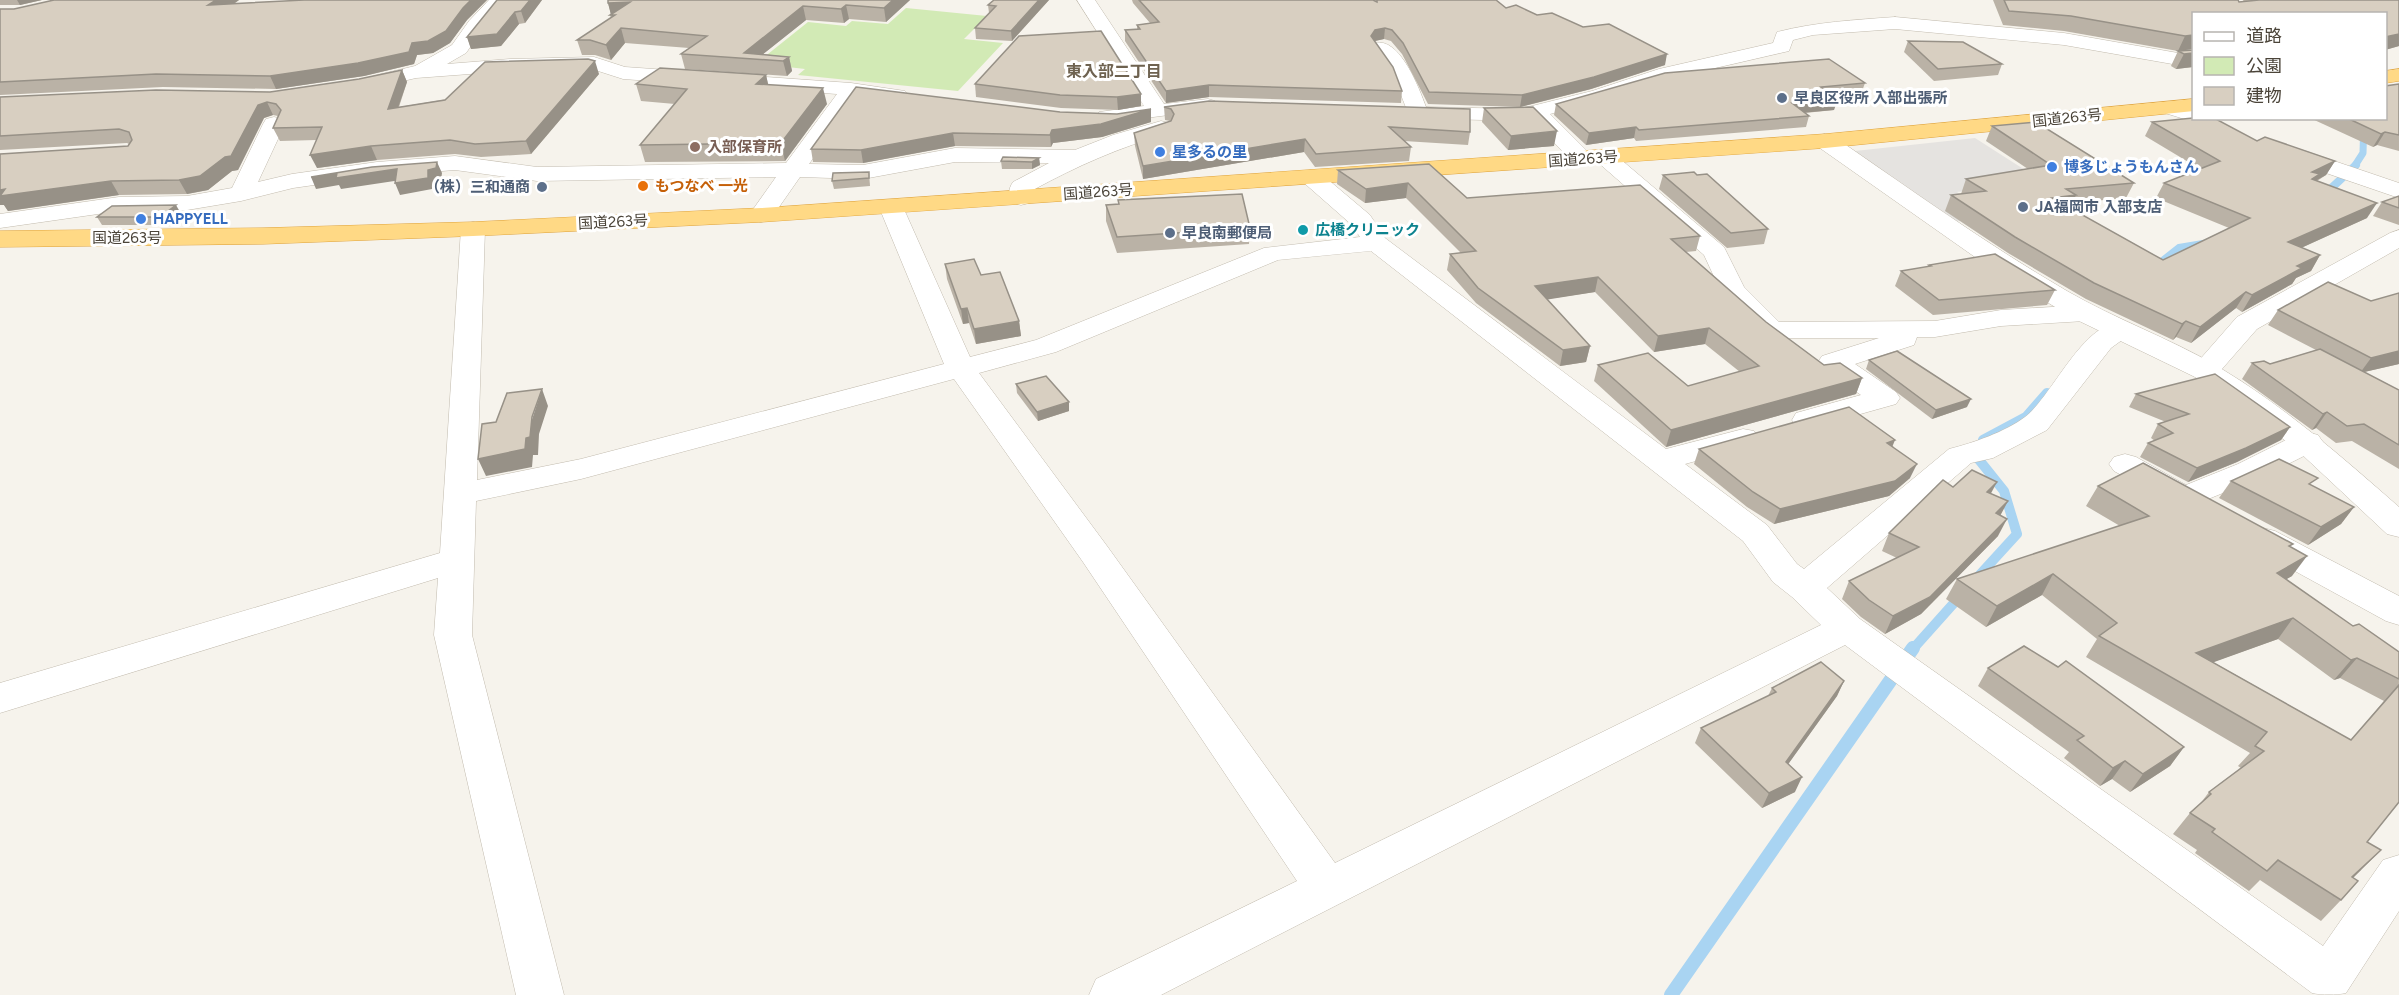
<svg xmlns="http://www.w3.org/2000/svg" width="2399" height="995" viewBox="0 0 2399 995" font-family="Figtree,'Noto Sans JP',sans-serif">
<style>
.green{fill:#d2eab5}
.parking{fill:#e5e3e0}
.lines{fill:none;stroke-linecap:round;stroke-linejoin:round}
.stream-far3{stroke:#a9d4f2;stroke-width:7}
.stream-far2{stroke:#a9d4f2;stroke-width:8}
.stream-far1{stroke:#a9d4f2;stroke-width:10}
.stream{stroke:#a9d4f2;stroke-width:14}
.minor-casing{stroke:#c2bbae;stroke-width:1}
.tertiary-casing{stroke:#c2bbae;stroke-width:1}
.trunk-casing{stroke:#e0a43c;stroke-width:1}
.minor{fill:#fff;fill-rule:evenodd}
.tertiary{fill:#fff;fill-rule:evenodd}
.trunk{fill:#ffd985;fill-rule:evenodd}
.wall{fill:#bab2a6;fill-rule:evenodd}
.shaded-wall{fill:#979187}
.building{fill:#d8cfc1;stroke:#979187;stroke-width:1.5}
.service-dot{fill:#5c6f8a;stroke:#fff;stroke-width:2}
.education-dot{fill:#8d6e63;stroke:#fff;stroke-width:2}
.shop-dot{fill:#3f7fe0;stroke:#fff;stroke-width:2}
.food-dot{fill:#e8710a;stroke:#fff;stroke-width:2}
.culture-dot{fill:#0f9aa8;stroke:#fff;stroke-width:2}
.labels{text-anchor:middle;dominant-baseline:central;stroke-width:6;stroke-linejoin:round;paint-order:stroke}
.far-service-label{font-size:15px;font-weight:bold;fill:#4e5e75;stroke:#fff;text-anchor:start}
.far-street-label{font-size:15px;fill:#4b4439;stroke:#fff}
.far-education-label{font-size:15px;font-weight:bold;fill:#785e54;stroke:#fff;text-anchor:start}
.far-shop-label{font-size:15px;font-weight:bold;fill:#366cbe;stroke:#fff;text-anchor:start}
.far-food-label{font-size:15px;font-weight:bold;fill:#c56008;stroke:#fff;text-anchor:start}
.far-culture-label{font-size:15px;font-weight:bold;fill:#0d838f;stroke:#fff;text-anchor:start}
.far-neighbourhood-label{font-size:16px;font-weight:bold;fill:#6e6250;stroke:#fff}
</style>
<rect width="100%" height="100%" fill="#f6f3ec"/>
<!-- green -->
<path class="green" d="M906 8 987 16 964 39 1003 43 958 91 798 75 805 69 761 64 763 58 808 22 846 26 852 21 888 24Z"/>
<!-- parking -->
<path class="parking" d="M1975 138 2042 181 1957 192 1991 217 1954 222 1855 151Z"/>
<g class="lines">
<!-- stream-far3 -->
<path class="stream-far3" d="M2354 167 2363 153 2364 118"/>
<!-- stream-far2 -->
<g class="stream-far2">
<path d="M2324 195 2356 165"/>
<path d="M2154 268 2179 248 2209 243"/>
</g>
<!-- stream-far1 -->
<g class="stream-far1">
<path d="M1983 440 2026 417 2047 393"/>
<path d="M1972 451 2004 491 2017 534 1975 580"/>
<path d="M1912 650 1962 594"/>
</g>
<!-- stream -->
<path class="stream" d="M1671 995 1913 648"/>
<!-- minor casing -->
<g class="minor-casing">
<g id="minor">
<path d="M489 0H508L483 29 466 53 447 64 510 59 594 57 625 67 851 83 905 91 908 95 905 99 898 101 857 96 809 164 863 165 955 148 1075 150 1113 135 1161 121 1169 123 1172 128 1169 133C1120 147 1077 166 1033 190V198L1029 203 1021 205 1013 203C1008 196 1008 189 1013 182L1049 163 955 162 863 179 800 177 770 220 761 222 752 220 749 215 776 177 537 181 455 170 377 176 293 188 241 201 187 210 119 211 0 228V214L119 197 187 196 232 188 263 124 266 119 274 117 282 119 285 124 258 182 292 174 377 162 455 156 537 167 786 163 837 94 623 79 592 69 510 71 416 78 360 91 353 89 350 85 353 81 415 66 452 45 469 21Z"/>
<path d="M1077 0H1095L1164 104 1208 99 1215 101 1219 105 1215 109 1107 123 1099 122 1096 117 1099 112 1144 106Z"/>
<path d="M1895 17 2064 33 2178 53 2194 51V63L2178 65 2064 45 1895 29 1813 35 1793 40 1789 51 1672 78 1606 99 1550 114 1593 157 1596 152 1604 150 1612 152 1724 247 1744 287 1779 322 1935 321 2001 310 2085 305 2095 307 2099 313 2095 319 2085 321 2001 326 1935 337H1917L1914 345 1855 364 1896 392 1900 398 1896 404 1807 429 1796 427 1792 420 1796 413 1861 395 1822 368 1818 362 1822 356 1879 338H1772L1762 336 1723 296 1704 255 1594 159 1591 164 1583 166 1575 164 1531 119 1520 121 1410 118 1394 77 1372 47 1375 43C1400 37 1419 88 1426 107L1520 109 1592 91 1659 69 1773 43 1777 32C1816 22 1855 20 1895 17Z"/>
<path d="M2173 102 2194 108V118H2203L2194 122 2165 113 2162 108 2165 103Z"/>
<path d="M2290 146 2399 183V198L2282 158 2279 153 2282 148Z"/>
<path d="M1311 170 1319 172 1370 215 1385 238 1666 449 1743 429 1754 431 1759 438 1754 445 1685 464 1767 525 1797 564 1804 569 1949 449C1973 443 2005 432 2025 417 2054 395 2086 313 2129 323L2133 329 2129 335 2111 348 2047 430 1993 458 1971 463 1827 588 1860 619 2323 946 2383 860 2399 855V911L2346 993C2336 995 2322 995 2312 993L1845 645 1161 995H1089L1096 979 1297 881 1083 562 954 379 581 479 476 501 472 635 564 995H516L434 635 438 578 0 713V683L440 553 461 229 464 224 473 222 482 224 485 229 477 480 581 459 944 364 879 207 882 202 891 200 900 202 903 207 970 357 1036 340 1264 248 1360 237 1352 225 1303 182 1299 177 1303 172ZM1371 251 1743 541 1773 582 1792 597 1821 625 1335 863 1107 546 979 373 1056 352 1278 260Z"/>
<path d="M2399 230V248L2257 329 2215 377 2205 380 2195 377 2190 371 2195 365 2237 317 2390 233Z"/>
<path d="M2307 432 2318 435 2323 442 2318 449 2260 478 2186 508 2174 504 2171 500 2161 497 2114 471 2109 464 2114 457 2125 454 2136 457 2186 485 2238 464 2296 435Z"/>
<path d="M2263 528 2275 531 2399 596V625L2386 621 2251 547 2246 539 2251 531Z"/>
</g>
</g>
<!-- tertiary casing -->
<g class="tertiary-casing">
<path id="tertiary" d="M1825 134 1833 136C1910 189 1986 244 2067 291 2115 319 2169 338 2217 366 2284 406 2341 456 2399 507V537L2387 534 2296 449 2248 412 2195 377 2075 319 1992 269 1817 146 1814 141 1817 136Z"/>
</g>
<!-- trunk casing -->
<g class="trunk-casing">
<g id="trunk">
<path d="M2399 69V81L2386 83V71Z"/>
<path d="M2194 99V111L1825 148 761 222 473 236 263 244 0 247V231L263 228 473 222 761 208 1825 134Z"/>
</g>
</g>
<!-- minor -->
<use href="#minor" class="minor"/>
<!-- tertiary -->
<use href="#tertiary" class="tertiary"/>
<!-- trunk -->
<use href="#trunk" class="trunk"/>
</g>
<!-- wall -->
<g class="wall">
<path d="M0 0H42L20 5H0Z"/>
<path d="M54 0H239L234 4 304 0H487L467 20 450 43 433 53 417 55 414 64 364 76 276 89 163 87 0 95V9H14Z"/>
<path d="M497 0H542L525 23 519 24 501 46 471 49 467 37Z"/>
<path d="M608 0H910L886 22 849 19 844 23 806 20 763 54 789 57 792 71 787 76 685 69 681 54 689 48 625 43 611 60 595 55H582L577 40 611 18 610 15 611 14 608 3Z"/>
<path d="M994 0H1049L1012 41 976 39 975 28 989 13 988 5Z"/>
<path d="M1132 0H1373L1375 1V0H1496L1506 8 1537 15 1665 65 1591 89 1520 107 1428 104 1402 54 1391 41 1384 39 1374 41 1402 91 1401 103 1209 97 1166 103 1125 41V30L1137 29V25L1150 23 1133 3Z"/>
<path d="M1993 0H2238L2239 2H2244L2243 0H2399V46L2385 50V14H2193V49L2178 51 2064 31 2003 25Z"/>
<path d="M1908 41 2002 64 1998 75 1934 81 1904 52Z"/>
<path d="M2193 50V67L2176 69 2171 66 2178 51Z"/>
<path d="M402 70 407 82 399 107 599 74 531 154 481 157 455 154 377 160 317 168 316 140 280 141 273 128 278 116 273 115 264 118 238 170 232 171 208 190 187 194 119 195 8 211 4 205H0V154L128 146 129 144 127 143 0 150V97L270 92 359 79Z"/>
<path d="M766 75 768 85 827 104 785 161 645 162 640 145 675 104 641 101 636 84Z"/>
<path d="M1865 83 1861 94 1835 97 1834 110 1805 113 1809 116 1806 127 1636 141 1634 138 1586 145 1554 115 1556 104Z"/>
<path d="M975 84 1141 94V106L1118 110 1061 108 976 97Z"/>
<path d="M2399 84V151L2377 145 2373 147 2310 118H2385Z"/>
<path d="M1164 107 1470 132 1468 145 1404 141 1411 147 1409 161 1315 167 1304 152 1143 179 1135 146 1134 133 1170 121 1165 120Z"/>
<path d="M1484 108 1554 146 1508 150 1482 122Z"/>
<path d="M1060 112 1151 122 1102 137 1053 143 1051 147 955 146 863 163 813 162 811 149Z"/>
<path d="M2152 122 2257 141 2335 161 2326 175 2317 181 2367 218 2301 248 2320 255 2311 271 2296 278 2292 284 2242 312 2236 308 2191 343 2176 337 2173 340 2086 299 2008 253 1945 211 1951 195 1961 194 1966 179 2028 169 1986 141 1992 126 2134 183 2126 198 2072 203 2070 208 2163 260 2229 228 2156 198 2164 183 2200 169 2145 136Z"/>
<path d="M1039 158 1040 165 1032 169H1002L1001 161Z"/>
<path d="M1429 164 1467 198 1700 236 1696 251 1686 252 1766 322 1824 365 1862 378 1856 394 1666 447 1594 381 1598 365 1688 386 1740 372 1705 344 1654 352 1595 292 1547 299 1590 346 1586 362 1560 366 1476 303 1447 270 1450 254 1461 253 1406 198 1365 203 1337 184 1338 170Z"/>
<path d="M869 172 870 186 834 189 832 181Z"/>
<path d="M1663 175 1768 229 1764 244 1727 248 1659 189Z"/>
<path d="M2399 196V225L2373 216 2382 202Z"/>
<path d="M1118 200 1250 228 1249 244 1117 253 1106 221V205L1118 204Z"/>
<path d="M180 212 165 225H102L97 217Z"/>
<path d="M945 264 981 275 1019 321 1021 336 976 344 969 323 963 324 947 279Z"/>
<path d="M1929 265 2055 290 2047 305 1933 315 1895 286 1901 271 1928 267Z"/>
<path d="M2371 301 2399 364 2364 372 2399 390V469L2352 441 2336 443 2316 428 2312 430 2242 379 2252 363 2270 364 2316 350 2268 325 2278 310Z"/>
<path d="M1869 360 1967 407 1932 419 1866 369Z"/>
<path d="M1016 384 1069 411 1038 421 1017 393Z"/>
<path d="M2136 394 2290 427 2281 440 2237 462 2188 482 2140 457 2148 443 2155 441 2151 438 2158 424 2166 422 2129 407Z"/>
<path d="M1893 446 1910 478 1889 496 1774 524 1747 507 1694 464 1699 449Z"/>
<path d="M2231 481 2312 486 2354 507 2341 524 2308 545 2219 498Z"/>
<path d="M2098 486 2291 547 2292 576 2286 579 2353 626 2399 652V802L2367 842 2361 870 2353 878 2341 900 2321 921 2260 880 2249 891 2195 853 2197 850 2173 834 2190 813 2200 804 2209 792 2241 768 2238 766 2250 753 2086 657 2097 639 2042 595 1986 627 1946 599 1957 579 2120 526 2086 506ZM2278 639 2334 680 2340 678 2384 701 2351 740 2213 662Z"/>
<path d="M1991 494 2008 501 2000 515 1998 536 1921 614 1885 634 1861 617 1842 599 1849 581 1897 558 1882 551 1889 533Z"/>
<path d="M1988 668 2184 747 2170 766 2130 792 2112 779 2100 786 2064 758 2069 752 1978 686Z"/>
<path d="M1844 681 1837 696 1788 764 1795 792 1762 808 1695 743 1701 728 1768 696 1772 688Z"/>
</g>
<!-- shaded-wall -->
<g class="shaded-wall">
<path d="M17 0H42L20 5Z"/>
<path d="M216 0H239L214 17 208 5Z"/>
<path d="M471 0H487L467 20 450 43 433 53 417 55 414 64 364 76 276 89 270 76 412 43 463 8Z"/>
<path d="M530 0H542L525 23 521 11Z"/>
<path d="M893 0H910L886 22 884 8Z"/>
<path d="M1039 0H1049L1012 41 1011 31Z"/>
<path d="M630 2 615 15H611L608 3Z"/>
<path d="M846 5 849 19 844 23 841 9Z"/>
<path d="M803 6 806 20 757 59 744 53Z"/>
<path d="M515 12 519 24 501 46 471 49 467 37Z"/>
<path d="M621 28 625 43 611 60 606 45Z"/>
<path d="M1385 28 1384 39 1375 41 1371 36 1375 30Z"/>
<path d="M2399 34V46L2385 50V37Z"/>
<path d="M2193 35V49L2178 51 2185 36Z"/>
<path d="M2193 53V67L2176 69 2184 54Z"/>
<path d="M1667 54 1665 65 1591 89 1520 107 1522 95Z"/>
<path d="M789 57 792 71 787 76 783 61Z"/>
<path d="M595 61 599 74 531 154 526 141Z"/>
<path d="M402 70 407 82 393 122 388 109Z"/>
<path d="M766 75 770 92 756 84Z"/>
<path d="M1209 85V97L1166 103V91Z"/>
<path d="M823 88 827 104 785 161 781 143Z"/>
<path d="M1141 94V106L1118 110 1117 97Z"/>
<path d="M1838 99 1834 110 1789 114 1792 103Z"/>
<path d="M267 102 273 115 264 118 238 170 232 171 208 190 187 194 179 180 225 157 258 105Z"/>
<path d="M1151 109V122L1102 137 1053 143 1051 147 1050 135 1052 130Z"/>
<path d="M1636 127 1634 138 1586 145 1589 133Z"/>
<path d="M1557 131 1554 146 1508 150 1511 136Z"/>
<path d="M2385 132 2377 145 2373 147 2381 134Z"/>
<path d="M953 133 955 146 863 163 861 150Z"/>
<path d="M1305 139 1304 152 1143 179V166Z"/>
<path d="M371 146 377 160 317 168 310 155Z"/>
<path d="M1039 158 1040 165 1032 169V162Z"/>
<path d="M2335 161 2326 175 2317 180 2311 189 2312 172Z"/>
<path d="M437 162 442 173 441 180 433 181 432 189 400 195 395 183 428 170Z"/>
<path d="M397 169 401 180 341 189 339 185 316 189 311 177 337 173Z"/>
<path d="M111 181 119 195 8 211 4 205H0V190Z"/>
<path d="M1408 183 1406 198 1365 203 1366 189Z"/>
<path d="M2076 195 2069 210 2052 198Z"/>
<path d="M2377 203 2367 218 2279 258 2288 242Z"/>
<path d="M176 205 180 212 165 225 160 217Z"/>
<path d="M2320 255 2311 271 2296 278 2292 284 2242 312 2252 295 2297 266Z"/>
<path d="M1598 277 1595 292 1532 302 1535 286Z"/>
<path d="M2246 292 2236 308 2191 343 2200 327Z"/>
<path d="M967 308 969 323 963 324 961 309Z"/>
<path d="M1019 321 1021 336 976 344 974 329Z"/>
<path d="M2186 321 2176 337 2173 340 2182 324Z"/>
<path d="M1709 328 1705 344 1654 352 1658 336Z"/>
<path d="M1590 346 1586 362 1560 366 1563 350Z"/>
<path d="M2399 351V364L2360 373 2371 358Z"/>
<path d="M1862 378 1856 394 1666 447 1671 430Z"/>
<path d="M542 389 548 406 539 434 538 455H533L532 467 486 476 478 459 526 438Z"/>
<path d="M1971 399 1967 407 1932 419 1936 410Z"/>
<path d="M1069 402V411L1038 421 1037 412Z"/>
<path d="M2327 412 2316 428 2312 430 2323 414Z"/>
<path d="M2290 427 2281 440 2237 462 2188 482 2197 468Z"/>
<path d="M1895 440 1889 455 1887 443Z"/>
<path d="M1917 464 1910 478 1889 496 1774 524 1780 509Z"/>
<path d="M1997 482 1988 499 1987 492Z"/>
<path d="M2008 501 1999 518 1996 513Z"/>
<path d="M2354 507 2341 524 2308 545 2321 527Z"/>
<path d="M2007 519 1998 536 1921 614 1885 634 1893 616Z"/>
<path d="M2307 556 2292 576 2262 593 2277 573Z"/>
<path d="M2053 574 2042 595 1986 627 1997 606Z"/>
<path d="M2293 618 2278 639 2181 674 2196 653Z"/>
<path d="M2357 658 2340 678 2334 680 2351 660Z"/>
<path d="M1844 681 1837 696 1779 777 1786 762Z"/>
<path d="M2184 747 2170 766 2130 792 2143 774Z"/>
<path d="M2125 761 2112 779 2100 786 2113 768Z"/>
<path d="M1802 777 1795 792 1762 808 1769 793Z"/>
<path d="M2381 850 2361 870 2332 898 2352 877Z"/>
</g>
<!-- building -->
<g class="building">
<path d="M54 0H216L208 5 304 0H471L463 8 446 31 428 41 412 43 409 52 358 63 270 76 156 74 0 82V9H14Z"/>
<path d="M497 0H530L521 11 515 12 497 34 467 37Z"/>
<path d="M608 0H893L884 8 846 5 841 9 803 6 744 53 789 57 783 61 681 54 707 36 621 28 606 45 590 40H577L615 15H610L630 2 608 3Z"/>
<path d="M994 0H1039L1011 31 975 28 996 6 988 5Z"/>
<path d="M1139 0H1373L1377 2V0H1496L1506 8 1516 5 1537 15 1552 13 1583 27 1609 24 1667 54 1594 77 1522 95 1429 92 1403 43 1392 30 1385 28 1375 30 1371 36 1393 67 1402 91 1209 85 1166 91 1125 30 1140 29 1137 25 1159 22Z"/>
<path d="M2004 0H2238L2239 2 2259 0H2399V34L2385 37V14H2193V35L2185 36 2071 16 2009 11Z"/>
<path d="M1101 31 1141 94 1117 97 1060 95 975 84 1019 36Z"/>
<path d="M1908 41 1963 42 2002 64 1938 69Z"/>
<path d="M2193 50V53L2184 54 2178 51Z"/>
<path d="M588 59 595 61 526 141 475 144 450 140 371 146 310 155 322 127 273 128 281 110 276 104 267 102 258 105 231 156 225 157 200 176 179 180 111 181 0 196 5 189 0 190V154L128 146 132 140 129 132 119 129 0 136V97L156 90 270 92 359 79 402 70 388 109 445 100 485 62Z"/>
<path d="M1829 59 1865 83 1821 87 1838 99 1792 103 1809 116 1639 130 1636 127 1589 133 1556 104 1665 73Z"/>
<path d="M660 68 766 75 756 84 823 88 781 143 640 145 687 89 636 84Z"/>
<path d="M2399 84V135L2385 132 2381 134 2347 118H2385V86Z"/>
<path d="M856 87 1060 112 1117 114 1151 109 1101 124 1052 130 1050 135 953 133 861 150 811 149Z"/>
<path d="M1209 101 1470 109V132L1389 127 1411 147 1316 154 1305 139 1143 166 1134 133 1171 121 1174 114 1171 109 1164 107Z"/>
<path d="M1533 107 1557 131 1511 136 1484 108Z"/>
<path d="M2193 118H2214L2257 141 2265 137 2335 161 2312 172 2320 174 2312 179 2377 203 2288 242 2320 255 2297 266 2302 268 2252 295 2246 292 2200 327 2186 321 2182 324 2094 283 2015 237 1951 195 1986 191 1966 179 2051 165 1992 126 2036 122 2134 183 2066 189 2076 195 2052 198 2163 260 2250 218 2164 183 2220 161 2152 122Z"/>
<path d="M1003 157 1039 158 1032 162 1001 161Z"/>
<path d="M437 162 436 168 428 170V178L395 183 397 169 336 178 337 173 311 177 372 167Z"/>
<path d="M1429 164 1467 198 1640 185 1700 236 1671 239 1766 322 1824 365 1840 363 1862 378 1671 430 1598 365 1648 353 1688 386 1759 366 1709 328 1658 336 1598 277 1535 286 1590 346 1563 350 1478 288 1450 254 1476 251 1408 183 1366 189 1338 170Z"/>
<path d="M869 172V178L832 181 833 173Z"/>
<path d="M1694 172 1697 175 1707 174 1768 229 1731 233 1663 175Z"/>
<path d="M1242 194 1250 228 1117 237 1106 205 1119 204 1118 200Z"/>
<path d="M2399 196V208L2382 202Z"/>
<path d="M176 205 160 217H97L112 206Z"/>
<path d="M1995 254 2055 290 1939 300 1901 271 1931 266 1929 265Z"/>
<path d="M974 259 981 275 1000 272 1019 321 974 329 967 308 961 309 945 264Z"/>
<path d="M2328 282 2371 301 2399 293V351L2371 358 2278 310Z"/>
<path d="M2320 349 2399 390V445L2364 424 2347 426 2327 412 2323 414 2252 363 2264 361 2270 364Z"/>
<path d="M1897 351 1971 399 1936 410 1869 360Z"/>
<path d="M2215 374 2290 427 2246 448 2197 468 2148 443 2173 433 2158 424 2189 414 2136 394Z"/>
<path d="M1046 376 1069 402 1037 412 1016 384Z"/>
<path d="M542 389 532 417 530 437 526 438 525 449 478 459 482 424 496 422 507 393Z"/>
<path d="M1849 407 1895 440 1887 443 1917 464 1895 481 1780 509 1753 492 1699 449Z"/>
<path d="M2279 459 2318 478 2309 484 2354 507 2321 527 2231 481Z"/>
<path d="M2143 463 2293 544 2289 546 2307 556 2277 573 2353 626 2359 624 2399 652V679L2357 658 2351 660 2293 618 2196 653 2351 740 2399 685V802L2367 842 2381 850 2352 877 2358 881 2341 900 2278 860 2267 871 2212 832 2215 829 2190 813 2211 794 2209 792 2264 751 2255 746 2267 732 2099 636 2117 623 2053 574 1997 606 1957 579 2149 516 2098 486Z"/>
<path d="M1972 470 1997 482 1987 492 2008 501 1996 513 2007 519 1930 597 1893 616 1869 600 1849 581 1919 547 1889 533 1943 480 1953 487Z"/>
<path d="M2024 646 2058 667 2066 661 2184 747 2143 774 2125 761 2113 768 2077 740 2084 736 1988 668Z"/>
<path d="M1821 662 1844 681 1786 762 1802 777 1769 793 1701 728 1776 692 1772 688Z"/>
</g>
<!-- markers -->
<g class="service-dot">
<circle cx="1782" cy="98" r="6"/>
<circle cx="542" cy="187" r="6"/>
<circle cx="2023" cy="207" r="6"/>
<circle cx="1170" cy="233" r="6"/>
</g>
<circle class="education-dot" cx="695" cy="147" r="6"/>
<g class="shop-dot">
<circle cx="1160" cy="152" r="6"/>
<circle cx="2052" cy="167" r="6"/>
<circle cx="141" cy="219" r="6"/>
</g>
<circle class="food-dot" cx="643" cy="186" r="6"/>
<circle class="culture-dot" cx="1303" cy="230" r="6"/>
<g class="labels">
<!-- far-service labels -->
<g class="far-service-label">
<text x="1794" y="98">早良区役所 入部出張所</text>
<text x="530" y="187" text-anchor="end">（株）三和通商</text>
<text x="2035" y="207">JA福岡市 入部支店</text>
<text x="1182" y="233">早良南郵便局</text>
</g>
<!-- far-street labels -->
<g class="far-street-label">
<text transform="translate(2067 118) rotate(-6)">国道263号</text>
<text transform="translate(1583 159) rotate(-4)">国道263号</text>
<text transform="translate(1098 192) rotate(-4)">国道263号</text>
<text transform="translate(613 222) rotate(-3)">国道263号</text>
<text x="127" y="238">国道263号</text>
</g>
<!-- far-education labels -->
<g class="far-education-label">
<text x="707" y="147">入部保育所</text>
</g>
<!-- far-shop labels -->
<g class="far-shop-label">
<text x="1172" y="152">星多るの里</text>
<text x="2064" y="167">博多じょうもんさん</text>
<text x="153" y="219">HAPPYELL</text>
</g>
<!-- far-food labels -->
<g class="far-food-label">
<text x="655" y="186">もつなべ 一光</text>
</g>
<!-- far-culture labels -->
<g class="far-culture-label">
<text x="1315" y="230">広橋クリニック</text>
</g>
<!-- far-neighbourhood labels -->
<g class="far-neighbourhood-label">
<text x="1114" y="71">東入部二丁目</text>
</g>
</g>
<!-- legend -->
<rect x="2192" y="12" width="195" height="108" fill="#ffffff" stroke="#b7b4b0" stroke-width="1.5"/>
<rect x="2204" y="32" width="30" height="9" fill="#ffffff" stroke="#b7b4b0" stroke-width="1.5"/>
<text x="2246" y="42" font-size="18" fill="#4b4439">道路</text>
<rect x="2204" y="57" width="30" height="18" fill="#d2eab5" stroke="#b7b4b0" stroke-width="1.5"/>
<text x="2246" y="72" font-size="18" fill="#4b4439">公園</text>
<rect x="2204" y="87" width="30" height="18" fill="#d8cfc1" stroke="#b7b4b0" stroke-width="1.5"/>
<text x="2246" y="102" font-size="18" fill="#4b4439">建物</text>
</svg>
